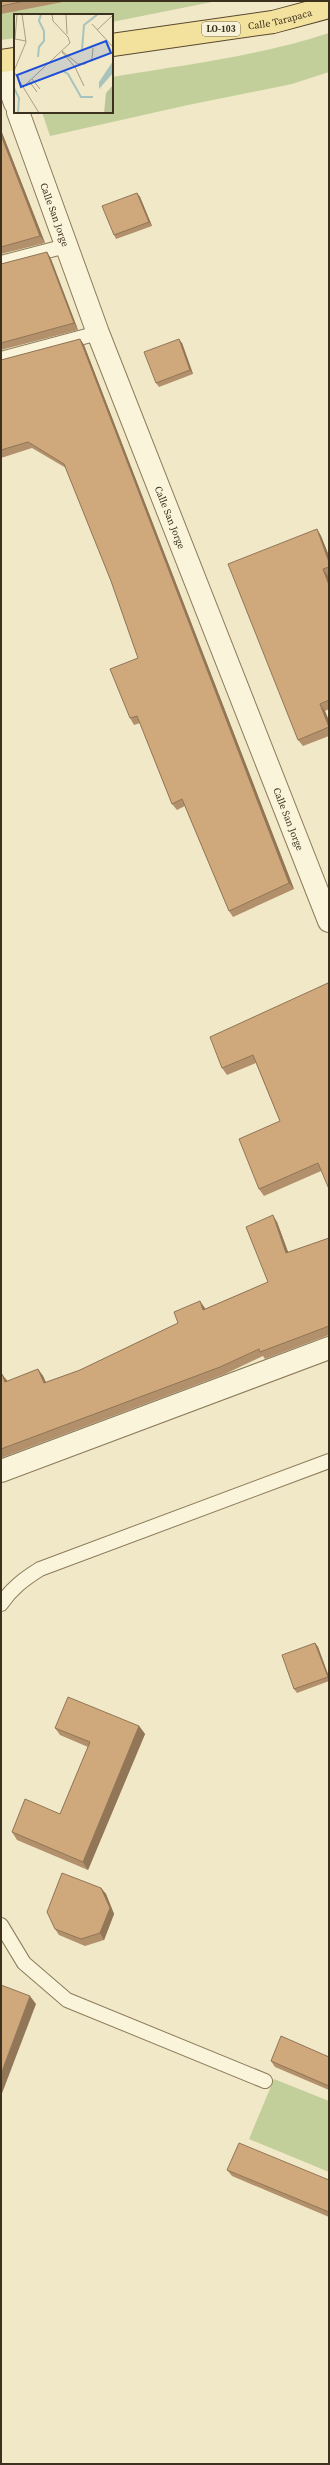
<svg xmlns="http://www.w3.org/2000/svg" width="330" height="2465" viewBox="0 0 330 2465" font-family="'Source Serif 4',serif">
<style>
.green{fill:#c2cf9a}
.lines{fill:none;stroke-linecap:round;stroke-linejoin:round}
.lane-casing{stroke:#8c7b5b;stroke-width:16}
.street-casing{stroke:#8c7b5b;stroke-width:24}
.primary-casing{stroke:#5a482f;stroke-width:24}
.lane{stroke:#faf4da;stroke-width:14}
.street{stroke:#faf4da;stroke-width:22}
.primary{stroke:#f3e29e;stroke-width:22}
.wall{fill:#b2906b}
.shaded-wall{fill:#917657}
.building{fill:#cfa87c;stroke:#917657}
.labels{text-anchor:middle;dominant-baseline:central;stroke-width:3;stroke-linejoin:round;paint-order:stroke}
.shield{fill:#f7f1d7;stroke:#746b56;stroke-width:1}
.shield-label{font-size:9px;font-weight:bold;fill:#3c311f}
.street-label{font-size:10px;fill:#3c311f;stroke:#f7f1d7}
.inset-river{fill:none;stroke:#a8c3be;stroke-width:2}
.inset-road{fill:none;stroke:#a89f84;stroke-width:1}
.view{fill:#1d4ed8;fill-opacity:0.15;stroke:#1d4ed8;stroke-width:2}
.inset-edge{fill:none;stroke:#3c311f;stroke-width:2}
</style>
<rect width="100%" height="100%" fill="#f0e8c7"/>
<!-- green -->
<g class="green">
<path d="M67 1H217L112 22V15H15V38L1 40V12Z"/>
<path d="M329 33V72L292 84 188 105 50 136 42 112H112V77C185 65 259 56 329 33Z"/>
<path d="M274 2079 329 2101V2172L249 2139Z"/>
</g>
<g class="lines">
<!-- lane casing -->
<g class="lane-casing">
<g id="lane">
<path d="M1 263 66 246"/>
<path d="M1 359 98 333"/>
<path d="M1 1604C12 1588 24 1579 40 1569L329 1461"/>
<path d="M1 1925 24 1963 67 2000 265 2081"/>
</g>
</g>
<!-- street casing -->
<g class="street-casing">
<g id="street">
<path d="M1 63 15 103"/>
<path id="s1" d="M18 112 98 333 329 921"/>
<path d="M1 1471 329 1348"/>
</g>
</g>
<!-- primary casing -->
<g class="primary-casing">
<g id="primary">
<path id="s2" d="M112 45 273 22 329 7"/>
<path d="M1 61 15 59"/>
</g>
</g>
<!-- lane -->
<use href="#lane" class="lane"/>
<!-- street -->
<use href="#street" class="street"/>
<!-- primary -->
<use href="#primary" class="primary"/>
</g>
<!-- wall -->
<g class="wall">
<path d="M1 1H68L1 14Z"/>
<path d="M1 130 45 243 1 254Z"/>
<path d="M137 193 140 197 152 226 116 239 114 235Z"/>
<path d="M47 252 51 259 78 330 1 350V264Z"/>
<path d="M80 339 84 345 294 889 233 917 229 911 185 806 177 810 172 804 140 723 134 725 130 718 138 658 111 581 66 468 32 448 1 458V360Z"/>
<path d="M182 343 193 374 159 387 156 383Z"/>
<path d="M317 529 321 536 329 556V576H328L329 579V709L325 711 329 721V736L303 746 298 740Z"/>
<path d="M329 985 321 1171 264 1196 259 1189 280 1121 256 1063 227 1075 222 1068Z"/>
<path d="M277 1222 288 1252 329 1238V1335L265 1359 263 1356 225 1374 1 1458V1374L8 1381 38 1369 43 1376 46 1382 80 1370 178 1323 205 1309 268 1282Z"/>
<path d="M315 1643 318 1647 329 1677V1681L297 1693 294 1689Z"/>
<path d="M139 1726 145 1734 88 1870 17 1840 12 1832 60 1814 88 1747 60 1735 55 1728Z"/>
<path d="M101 1888 106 1894 114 1914 104 1940 85 1946 59 1935 55 1929Z"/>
<path d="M329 2057V2090L275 2067 271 2061Z"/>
<path d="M227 2170 329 2180V2217L232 2176Z"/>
</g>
<!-- shaded-wall -->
<g class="shaded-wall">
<path d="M1 130 45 243 40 236 1 135Z"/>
<path d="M137 193 140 197 152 226 149 222Z"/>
<path d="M47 252 51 259 78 330 74 323Z"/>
<path d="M80 339 84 345 294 889 289 883Z"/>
<path d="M179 339 182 343 193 374 190 370Z"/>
<path d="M317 529 321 536 329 556V562Z"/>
<path d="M323 569 328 576 329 579V585Z"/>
<path d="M320 704 325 711 329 721V726Z"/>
<path d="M273 1215 277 1222 291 1260 286 1253Z"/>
<path d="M200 1301 205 1308 208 1317 203 1310Z"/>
<path d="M38 1369 43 1376 49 1390 44 1383Z"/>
<path d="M2 1374 7 1381 10 1389 5 1382Z"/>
<path d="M315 1643 318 1647 329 1677V1679L328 1677Z"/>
<path d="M139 1726 145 1734 88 1870 83 1862Z"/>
<path d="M101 1888 106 1894 114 1914 104 1940 100 1933Z"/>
<path d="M30 1996 36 2004 1 2096V2074Z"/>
</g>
<!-- building -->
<g class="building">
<path d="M1 1H25L1 6Z"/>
<path d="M1 135 40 236 1 247Z"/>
<path d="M137 193 149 222 114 235 102 206Z"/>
<path d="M47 252 74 323 1 343V264Z"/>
<path d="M80 339 289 883 229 911 182 799 172 804 137 716 130 718 110 669 138 658 111 581 64 464 28 442 1 450V360Z"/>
<path d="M179 339 190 370 156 383 144 352Z"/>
<path d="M317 529 329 562V567L323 569 329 585V700L320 704 329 727 298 740 228 564Z"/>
<path d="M328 983 329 987V1189L318 1163 259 1189 239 1139 280 1121 253 1055 222 1068 210 1037Z"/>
<path d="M273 1215 286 1253 329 1238V1326L260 1352 259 1349 220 1367 1 1449V1374H2L5 1382 38 1369 44 1383 80 1370 178 1323 174 1312 200 1301 203 1310 268 1282 246 1227Z"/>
<path d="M315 1643 328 1677 294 1689 282 1655Z"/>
<path d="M68 1697 139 1726 83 1862 12 1832 25 1799 60 1814 90 1742 55 1728Z"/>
<path d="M62 1873 101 1888 110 1908 100 1933 81 1939 55 1929 47 1912Z"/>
<path d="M1 1985 30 1996 1 2074Z"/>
<path d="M281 2036 329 2057V2086L271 2061Z"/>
<path d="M239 2143 329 2180V2212L227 2170Z"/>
</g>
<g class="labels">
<!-- shield labels -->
<rect class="shield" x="202" y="22" width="38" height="14" rx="3"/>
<g class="shield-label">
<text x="221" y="29">LO-103</text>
</g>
<!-- street labels -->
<g class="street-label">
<text stroke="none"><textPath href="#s2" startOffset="170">Calle Tarapaca</textPath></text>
<text stroke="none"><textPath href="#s1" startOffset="109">Calle San Jorge</textPath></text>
<text stroke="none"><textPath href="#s1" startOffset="433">Calle San Jorge</textPath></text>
<text stroke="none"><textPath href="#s1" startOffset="757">Calle San Jorge</textPath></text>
</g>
</g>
<!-- overview -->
<g transform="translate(14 14)">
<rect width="99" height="99" fill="#f0e8c7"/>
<path d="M99 71V99H90L92 79Z" fill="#bac499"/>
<path d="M99 47V59L85 75V68Z" fill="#a8c3be"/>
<path class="inset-river" d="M68 36 70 11 84 0M24 43 25 33 30 27V17L25 7 27 0M49 57 54 60 67 83H79M0 74 5 84 4 99"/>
<path class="inset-road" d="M3 0 1 25 12 27M52 0 53 20M78 10 99 33M83 16 99 1M48 37 64 50H71L78 45 79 34M48 38 61 53 70 72M0 57 12 28 8 0M0 58 25 99M18 65 26 75M15 67 23 78M10 72 56 29 54 23 39 7 38 0"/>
<path class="view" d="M92 27 97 39 7 73 3 61Z"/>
<rect width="99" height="99" class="inset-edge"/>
</g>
<!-- border -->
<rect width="330" height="2465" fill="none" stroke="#3c311f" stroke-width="4"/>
</svg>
